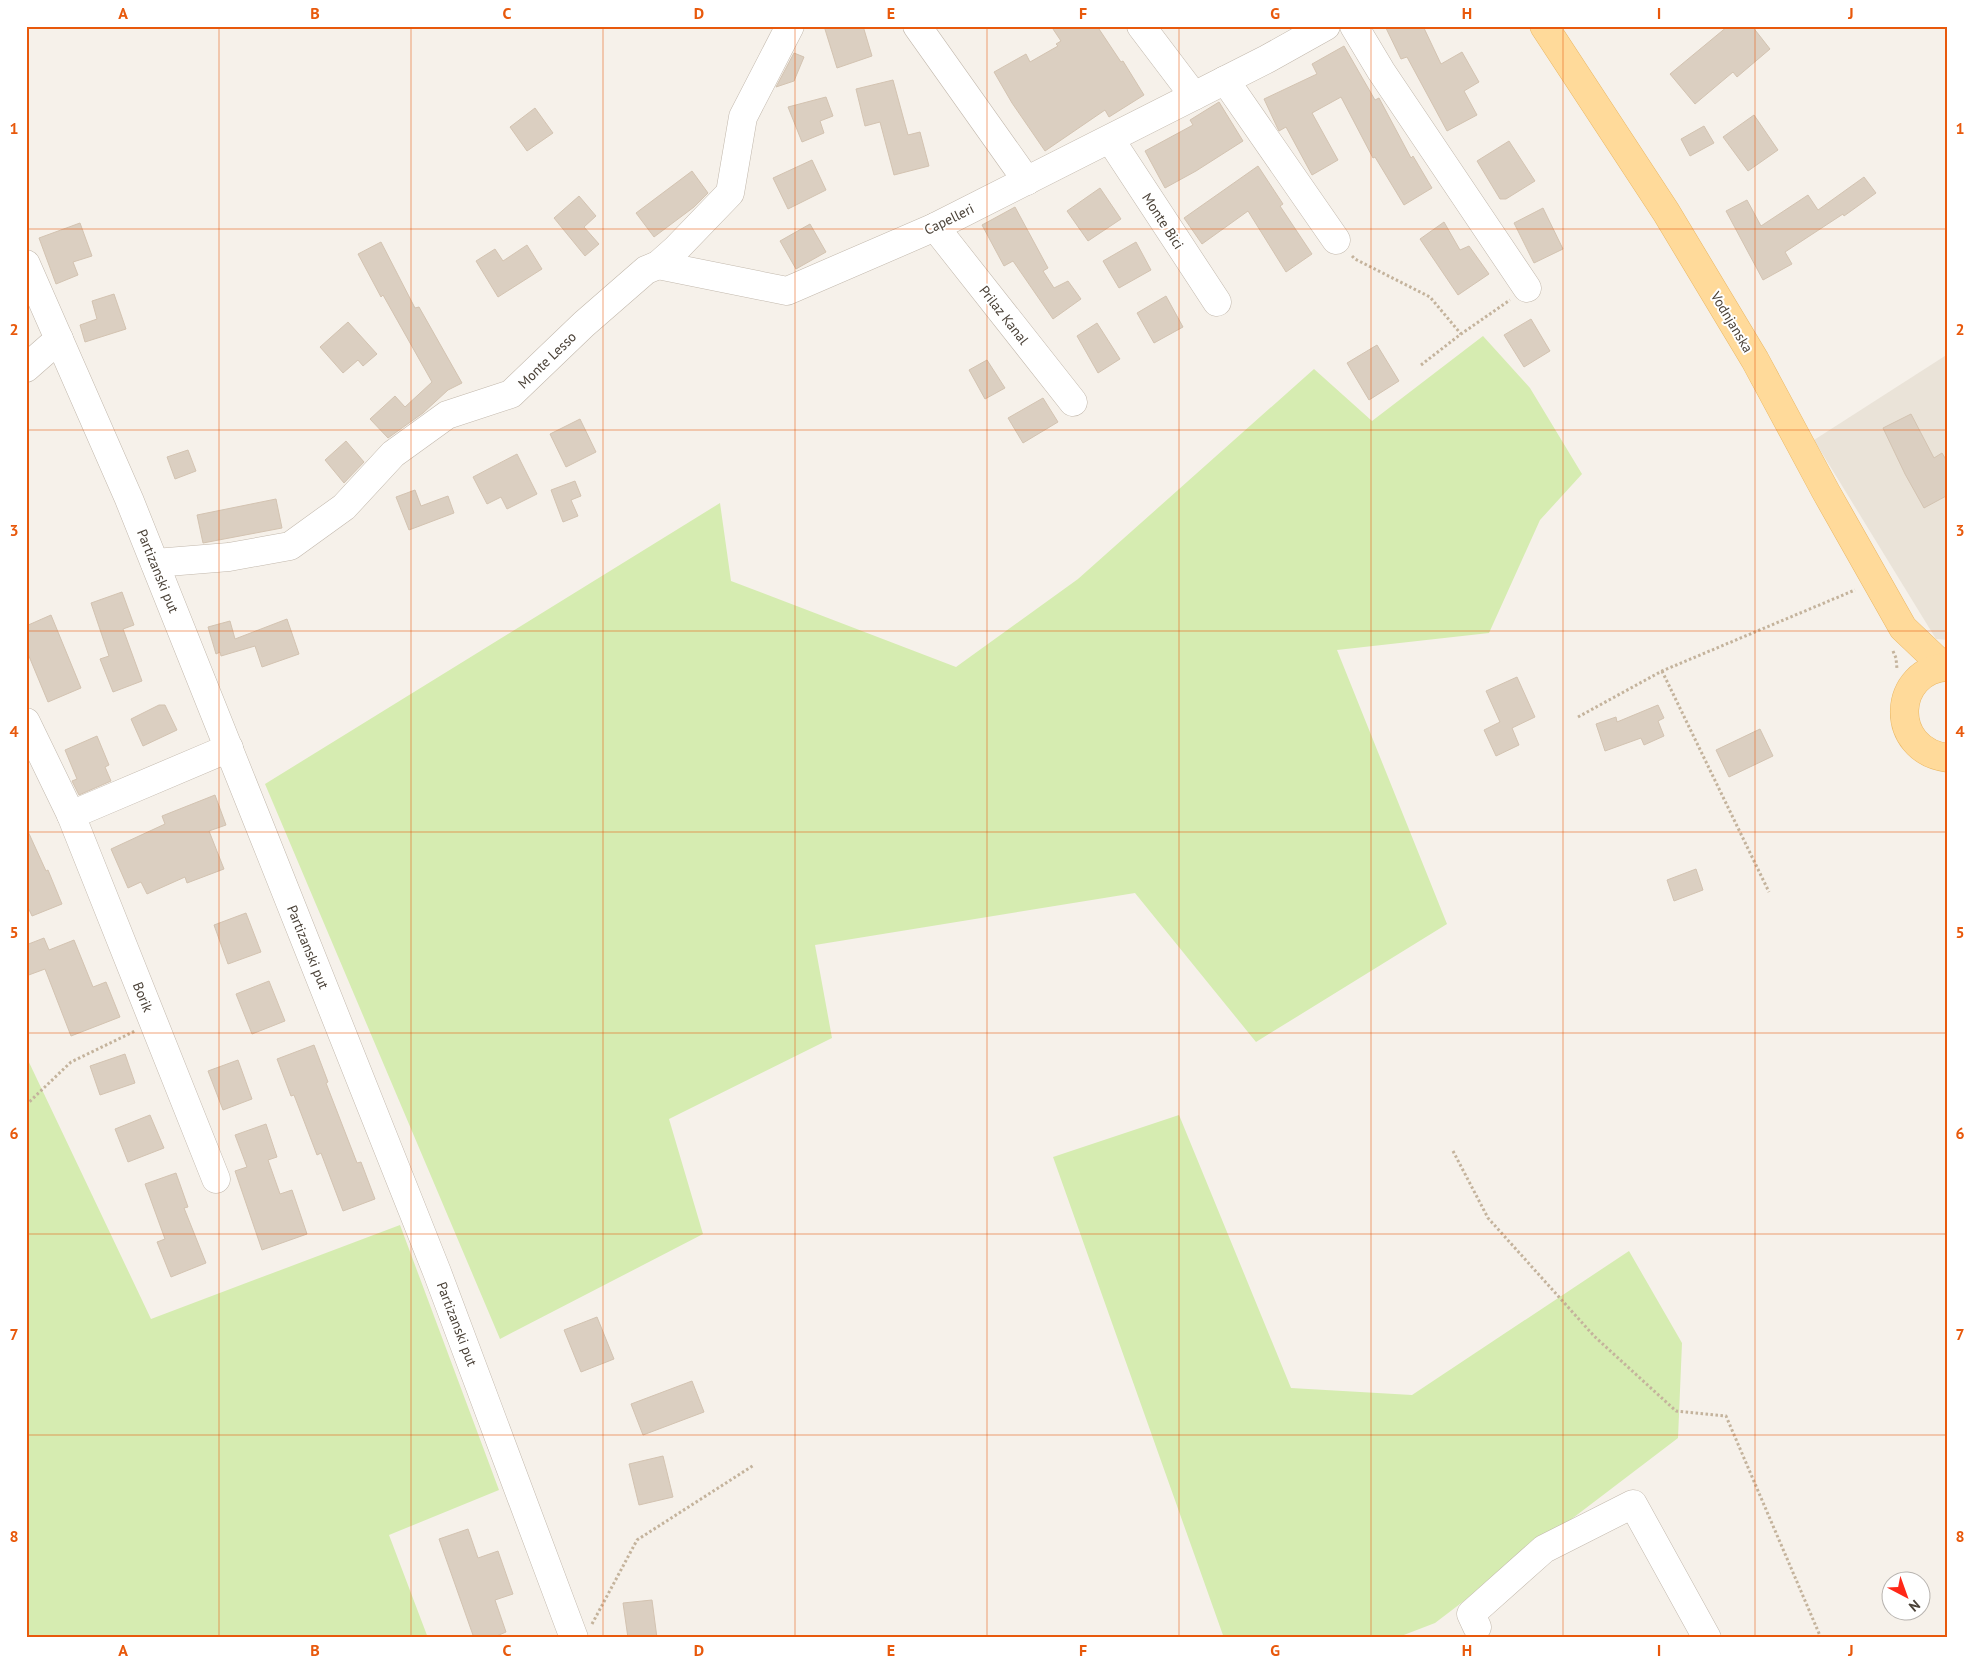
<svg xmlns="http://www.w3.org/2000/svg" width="1974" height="1664" viewBox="0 0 1974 1664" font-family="'PT Sans',sans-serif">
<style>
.residential{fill:#eae3d8}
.green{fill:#d6ecb1}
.building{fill:#dbcfc1;stroke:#d3c3b1}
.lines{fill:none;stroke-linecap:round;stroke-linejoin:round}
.minor-casing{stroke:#c2b8ac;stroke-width:29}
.major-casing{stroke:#eab763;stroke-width:29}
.path{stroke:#c4b39c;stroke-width:3;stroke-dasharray:2.5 2.5;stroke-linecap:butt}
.minor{stroke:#fff;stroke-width:28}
.major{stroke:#ffda9a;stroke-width:28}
.grid{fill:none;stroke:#e8590c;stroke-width:1;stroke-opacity:0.55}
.labels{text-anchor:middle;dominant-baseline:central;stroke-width:4;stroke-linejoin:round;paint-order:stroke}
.street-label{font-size:14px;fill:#4a4137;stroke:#fff}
.neatline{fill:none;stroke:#e8590c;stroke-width:2}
.grid-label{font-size:16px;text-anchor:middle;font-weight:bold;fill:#e8590c}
</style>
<rect width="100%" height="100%" fill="#f6f1ea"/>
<!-- residential -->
<path class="residential" d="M1948 354V640L1936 639 1814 440Z"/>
<!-- green -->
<g class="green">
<path d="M1483 336 1530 388 1582 474 1540 520 1489 633 1337 650 1447 924 1256 1042 1135 893 815 945 832 1038 669 1119 703 1234 500 1339 265 784 720 503 731 581 956 667 1078 579 1314 369 1372 421Z"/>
<path d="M26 1056 151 1319 400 1225 499 1490 389 1535 428 1638H26Z"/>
<path d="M1179 1115 1291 1388 1412 1395 1629 1251 1682 1343 1678 1438 1435 1623 1396 1638H1224L1053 1157Z"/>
</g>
<!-- building -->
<g class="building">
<path d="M824 26H863L872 56 837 68Z"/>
<path d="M1051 26H1097L1121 62 1123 61 1144 95 1109 117 1105 110 1045 151 1012 103 994 72 1026 54 1030 62 1058 46 1056 44 1061 41Z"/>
<path d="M1385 26H1423L1441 64 1462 52 1479 82 1464 91 1477 115 1447 131 1407 57 1401 59Z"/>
<path d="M1728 26H1752L1770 49 1737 77 1733 72 1695 104 1670 74Z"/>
<path d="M1344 46 1375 100 1379 98 1411 158 1413 156 1432 188 1404 205 1375 157 1373 158 1341 97 1312 113 1338 160 1312 175 1286 127 1279 131 1277 127 1264 99 1317 74 1312 64Z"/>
<path d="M794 53 804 57 794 81 776 87Z"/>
<path d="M893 80 908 135 920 132 929 166 894 175 880 122 865 126 856 89Z"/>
<path d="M826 97 833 116 820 121 824 133 802 142 788 107Z"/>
<path d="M1219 102 1243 141 1196 171 1165 188 1145 151 1193 125 1190 120Z"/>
<path d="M535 108 553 133 527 151 510 127Z"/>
<path d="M1754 115 1778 150 1748 171 1723 137Z"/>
<path d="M1704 126 1714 143 1690 156 1681 139Z"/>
<path d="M1509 141 1535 181 1506 199H1500L1477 161Z"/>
<path d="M812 160 826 190 788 209 773 178Z"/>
<path d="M1258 166 1283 204 1280 206 1312 254 1286 272 1248 211 1202 244 1184 218Z"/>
<path d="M692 171 708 193 694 207 654 237 636 213Z"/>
<path d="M1864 177 1876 193 1844 216 1843 214 1785 252 1792 264 1763 280 1726 211 1747 200 1761 226 1808 195 1818 210Z"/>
<path d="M1100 188 1121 219 1088 241 1067 211Z"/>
<path d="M579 196 596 216 584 227 599 244 585 256 554 218Z"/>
<path d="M1015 207 1048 268 1043 271 1054 288 1068 281 1081 299 1053 319 1013 261 1004 266 982 225Z"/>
<path d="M1543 208 1563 249 1534 263 1514 223Z"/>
<path d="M1444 222 1460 250 1469 246 1489 274 1458 295 1420 239Z"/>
<path d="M80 223 92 256 73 262 78 275 56 284 39 238Z"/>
<path d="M810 224 826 252 796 269 780 241Z"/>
<path d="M381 242 415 308 419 307 462 383 448 390 423 413 388 438 370 419 395 396 405 407 432 382 383 295 381 297 358 254Z"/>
<path d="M1136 242 1151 270 1119 288 1103 261Z"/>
<path d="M527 245 542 269 498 297 476 261 495 249 503 261Z"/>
<path d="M114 294 126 329 85 342 80 325 97 319 92 301Z"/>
<path d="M1166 296 1183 327 1154 343 1137 313Z"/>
<path d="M1531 319 1550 351 1524 367 1504 335Z"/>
<path d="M348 322 377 354 363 366 358 360 343 373 320 347Z"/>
<path d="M1097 323 1120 359 1098 373 1077 336Z"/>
<path d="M1377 345 1399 381 1369 400 1347 363Z"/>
<path d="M987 360 1005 388 985 399 969 370Z"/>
<path d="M1043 398 1058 422 1023 443 1008 418Z"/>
<path d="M1911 414 1934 458 1942 453 1948 463V495L1924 508 1905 474 1883 428Z"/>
<path d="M580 419 596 452 566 467 550 434Z"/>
<path d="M346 441 364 462 344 483 325 460Z"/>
<path d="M188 450 196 471 175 479 167 457Z"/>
<path d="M517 454 537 494 507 509 501 497 487 504 473 477Z"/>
<path d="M575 481 581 496 571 500 578 516 563 522 551 490Z"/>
<path d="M415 490 421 506 448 496 454 513 409 530 396 497Z"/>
<path d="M276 499 282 528 203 543 197 515Z"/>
<path d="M122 592 134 625 123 629 142 681 113 692 100 659 109 656 91 603Z"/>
<path d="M51 615 81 688 48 702 26 649V626Z"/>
<path d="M287 619 299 654 262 667 255 646 221 656 220 652 216 654 208 627 230 621 235 639Z"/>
<path d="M1517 677 1535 717 1512 728 1519 745 1496 756 1484 730 1500 722 1486 691Z"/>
<path d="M159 705H165L177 730 143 746 131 719Z"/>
<path d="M1658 705 1664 718 1658 721 1664 736 1644 745 1641 738 1605 751 1596 724 1616 717 1617 722Z"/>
<path d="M1760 729 1773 756 1729 777 1716 750Z"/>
<path d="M97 736 109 765 105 767 111 781 79 795 72 781 77 779 65 750Z"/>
<path d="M215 795 226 825 209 831 224 869 187 883 185 877 147 894 141 882 128 888 111 849 165 824 162 816Z"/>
<path d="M26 827 46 871 48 870 62 904 32 916 26 903Z"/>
<path d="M1696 869 1703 890 1674 901 1667 880Z"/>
<path d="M246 913 261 952 228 964 214 925Z"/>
<path d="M44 938 49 950 74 940 93 987 106 982 120 1017 71 1036 45 969 26 976V945Z"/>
<path d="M269 981 285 1021 252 1034 236 994Z"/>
<path d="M314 1045 328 1082 326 1083 357 1163 361 1162 375 1199 343 1211 321 1153 317 1155 294 1095 291 1096 277 1059Z"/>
<path d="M125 1054 135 1083 100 1095 90 1066Z"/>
<path d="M238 1060 252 1099 223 1110 208 1071Z"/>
<path d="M150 1115 164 1148 128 1162 115 1129Z"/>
<path d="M266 1124 277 1157 268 1160 280 1194 292 1190 307 1234 262 1250 235 1171 247 1167 235 1135Z"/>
<path d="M176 1173 188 1207 184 1208 206 1263 171 1277 157 1242 165 1239 145 1184Z"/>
<path d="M597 1317 614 1359 581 1372 564 1330Z"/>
<path d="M692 1381 704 1412 643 1435 631 1404Z"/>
<path d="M663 1456 673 1497 639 1505 629 1464Z"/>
<path d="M468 1529 478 1558 498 1551 513 1594 495 1600 506 1632 492 1638H474L439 1539Z"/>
<path d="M652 1600 657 1638H628L623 1603Z"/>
</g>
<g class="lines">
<!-- minor casing -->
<g class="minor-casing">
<g id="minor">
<path d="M917 26 1027 181"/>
<path d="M1141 26 1194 96"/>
<path d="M1354 26 1381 71 1527 288"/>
<path d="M1225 80 1336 240"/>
<path d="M1110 139 1217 302"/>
<path d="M935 227 1073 402"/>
<path d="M26 264 129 499 264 837 437 1272 574 1638"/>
<path d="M658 265 787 291 935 227 1267 59 1326 26"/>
<path d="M26 368 59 339"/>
<path d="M155 563 229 557 290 546 344 507 393 454 447 415 511 394 584 324 646 270 658 265 676 249 730 193 743 117 790 26"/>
<path d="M26 722 71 815 229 748"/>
<path d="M71 815 216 1179"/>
<path d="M1477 1627 1471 1614 1544 1549 1633 1504 1707 1638"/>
</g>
</g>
<!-- major casing -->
<g class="major-casing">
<g id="major">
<path d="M1544 26 1666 212 1755 360 1826 492 1903 628 1944 667"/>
<path d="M1948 667C1893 669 1887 750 1948 758"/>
</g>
</g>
<!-- path -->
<g class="path">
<path d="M1352 256 1355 259 1430 297 1461 334"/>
<path d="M1421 365 1461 334 1510 300"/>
<path d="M1893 651 1896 658 1897 669"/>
<path d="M1662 671 1769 892"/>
<path d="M1578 717 1662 671 1855 590"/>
<path d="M26 1105 71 1062 135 1031"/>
<path d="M1453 1151 1488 1218 1594 1336 1676 1411 1726 1416 1821 1638"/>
<path d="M592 1624 637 1540 754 1465"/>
</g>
<!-- minor -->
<use href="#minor" class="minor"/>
<!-- major -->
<use href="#major" class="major"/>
</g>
<!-- grid -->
<path class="grid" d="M219 26V1638M411 26V1638M603 26V1638M795 26V1638M987 26V1638M1179 26V1638M1371 26V1638M1563 26V1638M1755 26V1638M26 229H1948M26 430H1948M26 631H1948M26 832H1948M26 1033H1948M26 1234H1948M26 1435H1948"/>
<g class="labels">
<!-- street labels -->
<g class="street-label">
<text transform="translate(949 219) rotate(-26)">Capelleri</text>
<text transform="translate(1163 221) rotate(57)">Monte Bici</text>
<text transform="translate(1004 315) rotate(52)">Prilaz Kanal</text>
<text transform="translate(1732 322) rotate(59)">Vodnjanska</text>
<text transform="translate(547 360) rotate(-44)">Monte Lesso</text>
<text transform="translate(158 571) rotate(68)">Partizanski put</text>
<text transform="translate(308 947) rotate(68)">Partizanski put</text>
<text transform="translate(143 997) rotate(68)">Borik</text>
<text transform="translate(457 1324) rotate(69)">Partizanski put</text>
</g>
</g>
<!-- border -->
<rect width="1974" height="1664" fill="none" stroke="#ffffff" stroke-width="55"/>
<!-- north arrow -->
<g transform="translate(1906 1596) rotate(139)"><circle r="24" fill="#ffffff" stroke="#b7b3af"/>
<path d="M0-4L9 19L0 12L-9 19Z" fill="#ff2818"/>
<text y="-8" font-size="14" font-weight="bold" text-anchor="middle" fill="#4a4137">N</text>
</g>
<rect x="28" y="28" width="1918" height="1608" class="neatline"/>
<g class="grid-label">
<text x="123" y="19">A</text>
<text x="315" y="19">B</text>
<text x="507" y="19">C</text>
<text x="699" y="19">D</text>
<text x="891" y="19">E</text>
<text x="1083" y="19">F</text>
<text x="1275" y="19">G</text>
<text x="1467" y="19">H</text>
<text x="1659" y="19">I</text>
<text x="1851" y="19">J</text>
<text x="14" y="134">1</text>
<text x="1960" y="134">1</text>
<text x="14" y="335">2</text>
<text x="1960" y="335">2</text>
<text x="14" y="536">3</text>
<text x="1960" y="536">3</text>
<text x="14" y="737">4</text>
<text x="1960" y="737">4</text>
<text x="14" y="938">5</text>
<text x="1960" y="938">5</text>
<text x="14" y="1139">6</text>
<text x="1960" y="1139">6</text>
<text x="14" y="1340">7</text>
<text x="1960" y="1340">7</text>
<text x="14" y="1542">8</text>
<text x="1960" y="1542">8</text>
<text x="123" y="1656">A</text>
<text x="315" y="1656">B</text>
<text x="507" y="1656">C</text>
<text x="699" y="1656">D</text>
<text x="891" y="1656">E</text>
<text x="1083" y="1656">F</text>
<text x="1275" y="1656">G</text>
<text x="1467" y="1656">H</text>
<text x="1659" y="1656">I</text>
<text x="1851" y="1656">J</text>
</g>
</svg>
